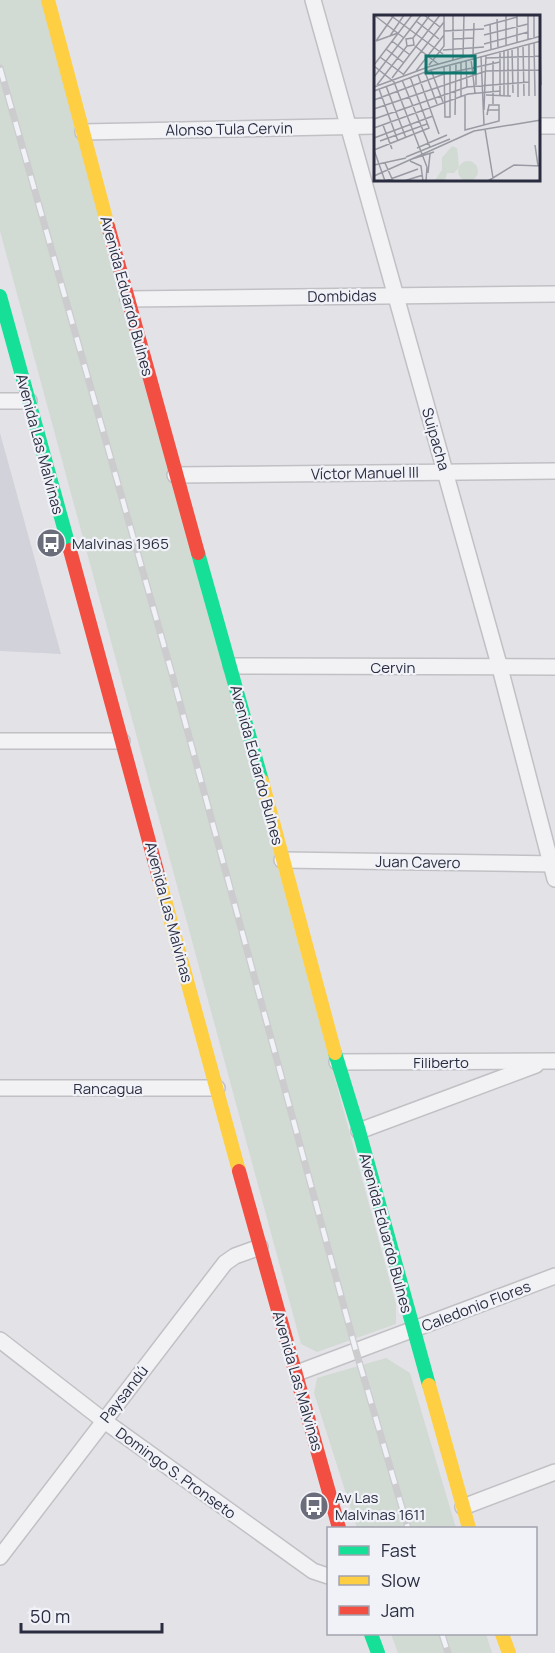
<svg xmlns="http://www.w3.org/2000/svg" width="555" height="1653" viewBox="0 0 555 1653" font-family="Manrope,sans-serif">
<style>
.built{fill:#d1d2da}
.green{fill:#d1dad3}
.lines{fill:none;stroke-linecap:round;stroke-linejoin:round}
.street-casing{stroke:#c1c1c5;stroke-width:18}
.street{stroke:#f2f2f4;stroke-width:15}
.fast{stroke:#16e098;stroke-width:14}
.slow{stroke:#ffcf43;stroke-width:14}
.jam{stroke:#f24e42;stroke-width:14}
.rail-casing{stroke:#cccccf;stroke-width:7}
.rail{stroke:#f0f2f7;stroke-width:4.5;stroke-dasharray:14;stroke-linecap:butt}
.labels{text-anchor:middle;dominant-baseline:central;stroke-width:4.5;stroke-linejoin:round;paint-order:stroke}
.street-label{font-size:15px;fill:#2a2d40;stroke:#f0f2f7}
.poi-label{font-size:15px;fill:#2a2d40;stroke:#f0f2f7;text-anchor:start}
.inset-road{fill:none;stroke:#999aa4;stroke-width:1.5}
.view{fill:#0f766e;fill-opacity:0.15;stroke:#0f766e;stroke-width:3}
.inset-edge{fill:none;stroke:#2a2d40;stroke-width:3}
</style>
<rect width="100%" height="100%" fill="#e3e3e7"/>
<!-- built -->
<path class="built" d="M0 433 61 654 0 651Z"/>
<!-- green -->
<g class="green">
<path d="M0 0H43L396 1304V1324L317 1352 301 1344 0 231Z"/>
<path d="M386 1358 410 1373 456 1528H357L314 1393 317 1378Z"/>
<path d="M391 1634H486L492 1653H398Z"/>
</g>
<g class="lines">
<!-- street casing -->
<g class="street-casing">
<g id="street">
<path d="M313 0 500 668 555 879"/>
<path d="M538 126H555"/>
<path d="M83 132 375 126"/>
<path d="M128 299 555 294"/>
<path d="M0 401H29"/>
<path d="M175 475 555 471"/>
<path d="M231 666 555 667"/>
<path d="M0 741H122"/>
<path d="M282 860 555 864"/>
<path d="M337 1062 555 1061"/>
<path d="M0 1088H217"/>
<path d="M359 1131 536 1065"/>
<path d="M0 1340 103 1420 313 1571 328 1576"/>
<path d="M297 1373 555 1276"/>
<path d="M463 1507 555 1472"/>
<path d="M0 1557 225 1263 235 1256 260 1247"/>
</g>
</g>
<!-- street -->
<use href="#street" class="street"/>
<!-- fast -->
<g class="fast">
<path d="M0 296 70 550"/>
<path d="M198 553 262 781"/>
<path d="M335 1053 359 1131 429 1385"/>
<path d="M371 1634 378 1653"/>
</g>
<!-- slow -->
<g class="slow">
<path d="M48 0 108 226"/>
<path d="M262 781 335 1053"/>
<path d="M159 878 239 1171"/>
<path d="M429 1385 469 1528"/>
<path d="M502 1634 509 1653"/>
</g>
<!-- jam -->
<g class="jam">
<path d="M108 226 198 553"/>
<path d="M70 550 159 878"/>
<path d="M239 1171 339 1528"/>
</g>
<!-- rail casing -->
<g class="rail-casing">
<g id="rail">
<path d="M0 68 172 674 356 1351 408 1528"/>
<path d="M442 1634 448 1653"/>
</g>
</g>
<!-- rail -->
<use href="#rail" class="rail"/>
</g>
<!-- icons -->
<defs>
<g id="bus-disc" transform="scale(1.5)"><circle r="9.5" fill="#6b6d7a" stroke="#f0f2f7"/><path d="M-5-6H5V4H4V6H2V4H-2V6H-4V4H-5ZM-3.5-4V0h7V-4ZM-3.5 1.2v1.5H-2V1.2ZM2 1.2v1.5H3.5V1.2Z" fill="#fff"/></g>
</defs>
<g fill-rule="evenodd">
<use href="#bus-disc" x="51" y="543"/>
<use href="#bus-disc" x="314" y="1506"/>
</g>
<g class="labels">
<!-- street labels -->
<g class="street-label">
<text transform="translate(229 129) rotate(-1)">Alonso Tula Cervin</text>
<text transform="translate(127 296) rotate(75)">Avenida Eduardo Bulnes</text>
<text transform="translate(342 296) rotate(-1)">Dombidas</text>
<text transform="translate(436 439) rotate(74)">Suipacha</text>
<text transform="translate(40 444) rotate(75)">Avenida Las Malvinas</text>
<text transform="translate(365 473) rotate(-1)">Víctor Manuel III</text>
<text x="393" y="667">Cervin</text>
<text transform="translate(257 765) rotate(75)">Avenida Eduardo Bulnes</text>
<text transform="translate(418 862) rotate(1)">Juan Cavero</text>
<text transform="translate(169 912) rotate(75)">Avenida Las Malvinas</text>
<text x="441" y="1062">Filiberto</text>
<text x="108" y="1088">Rancagua</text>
<text transform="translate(386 1233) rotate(75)">Avenida Eduardo Bulnes</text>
<text transform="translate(476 1306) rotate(-21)">Caledonio Flores</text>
<text transform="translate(298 1381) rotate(74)">Avenida Las Malvinas</text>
<text transform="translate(124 1394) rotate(-52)">Paysandú</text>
<text transform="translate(176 1473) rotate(36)">Domingo S. Pronseto</text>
</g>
<!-- poi labels -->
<g class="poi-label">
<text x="72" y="543">Malvinas 1965</text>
<text x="335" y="1497">Av Las<tspan x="335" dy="17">Malvinas 1611</tspan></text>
</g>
</g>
<!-- overview -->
<g transform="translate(374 15)">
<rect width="166" height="166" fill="#e3e3e7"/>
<path d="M78 131 83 133 85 152 80 158H73L71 165H61L68 155V143ZM84 156a10 10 0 1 1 20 0a10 10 0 1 1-20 0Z" fill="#d1dad3"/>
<path class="inset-road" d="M0 0 30 23M16 0 69 39M50 0 66 12M123 4 124 32M42 6 65 24M116 9 117 34M110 11 143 2M70 16 110 14M110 20 154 9M16 21 30 0M166 22V0M160 23V0M79 24 100 23M154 25V0M2 26 20 0M2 26 24 18M18 26 36 40M160 27 161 81M166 27 167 70M143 28V0M110 29 154 17M155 29V81M149 30 150 81M33 31 32 24 39 23 56 0M41 31 64 49M132 31V0M144 32V82M138 33 139 78M12 34 30 48M134 34V81M69 35 110 32M130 35V81M126 36V81M99 40 100 8M107 41 110 110M6 42 29 59M89 42 90 0M102 43V70M112 43 167 41M97 44 101 78M79 45V0M92 46 93 72M119 46V89M87 47V82M0 50 38 0M55 50 70 31V0M0 51 20 67 53 152 52 166M70 51 71 102H76V50M57 55 69 87M42 56 70 20M51 57 63 89M29 60 70 7M44 60 65 119M0 62 47 0M18 63 66 0M28 65 56 132M3 70 33 31 40 30 39 23M12 71 32 123M0 72 54 52 167 21M5 74 24 126M0 76 57 55 167 26M112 80 137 81M91 81V115L125 106V95H113M0 85 70 59 126 47M0 94 112 56 167 55M110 95 112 40M81 100 82 48M113 100 115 90H125V95M0 104 93 72 155 67M9 110 18 134M0 113 94 79 126 76M111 114 119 163M0 123 59 101M6 126 53 109M161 130 164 151M43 133 73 120M0 135 55 113 36 62M0 135 11 166M32 142 76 124M38 144 60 137M36 146 47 151 49 166M11 148 19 166M0 150 32 143M54 158 56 139M0 161 100 116 167 105M11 166 44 154M30 166 49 160M114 166 140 150 167 151"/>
<path class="view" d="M52 41H101V58H52Z"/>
<rect width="166" height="166" class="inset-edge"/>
</g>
<!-- legend -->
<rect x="327" y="1527" width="210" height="108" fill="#f0f2f7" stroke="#a1a3ae" stroke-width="1.5"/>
<rect x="339" y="1546" width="30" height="9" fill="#16e098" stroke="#a1a3ae" stroke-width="1.5"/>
<text x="381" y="1557" font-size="18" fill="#2a2d40">Fast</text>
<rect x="339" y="1576" width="30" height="9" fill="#ffcf43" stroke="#a1a3ae" stroke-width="1.5"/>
<text x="381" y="1587" font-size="18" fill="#2a2d40">Slow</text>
<rect x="339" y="1606" width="30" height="9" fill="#f24e42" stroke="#a1a3ae" stroke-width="1.5"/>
<text x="381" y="1617" font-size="18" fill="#2a2d40">Jam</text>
<!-- scale -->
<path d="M21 1623v9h141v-9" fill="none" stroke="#2a2d40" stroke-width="3"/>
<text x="30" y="1623" font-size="18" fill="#2a2d40" stroke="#f0f2f7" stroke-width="4.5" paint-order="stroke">50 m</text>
</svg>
